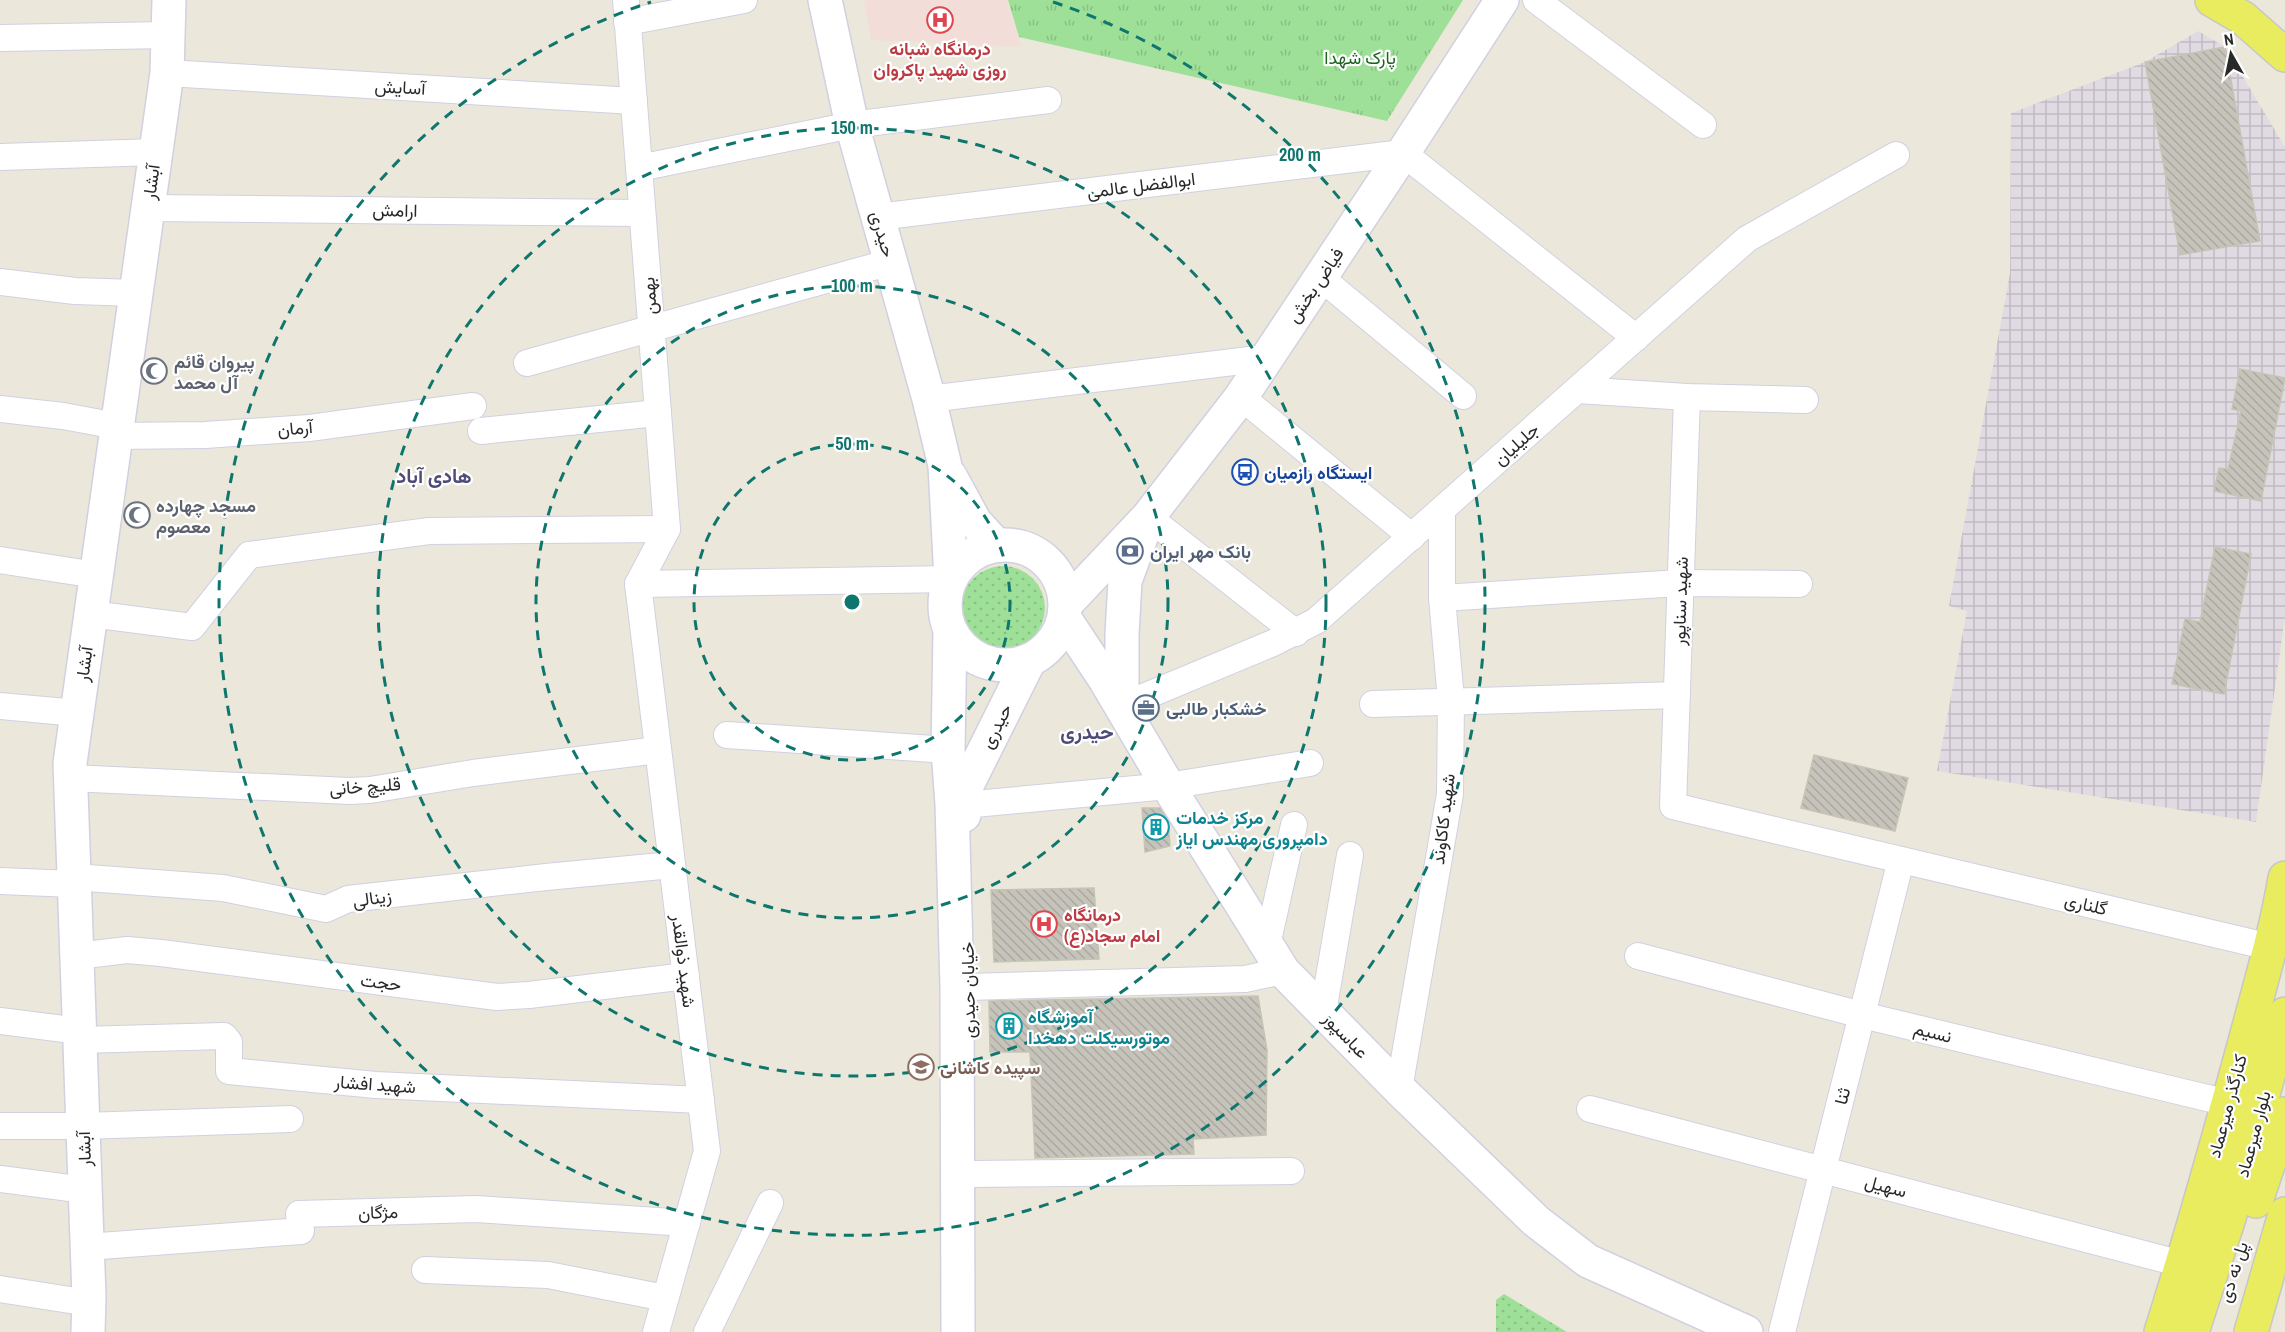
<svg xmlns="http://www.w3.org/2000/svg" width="2285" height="1332" viewBox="0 0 2285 1332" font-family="'Archivo Narrow',Vazirmatn,sans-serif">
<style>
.industrial{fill:url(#industrial-grid)}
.medical{fill:#f2ddd8}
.grass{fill:url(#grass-dots)}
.park{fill:url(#park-tufts)}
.building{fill:url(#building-back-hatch);stroke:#c6c4b5;stroke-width:1.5}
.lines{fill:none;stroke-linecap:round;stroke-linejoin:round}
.street-casing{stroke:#d1d0e1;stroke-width:28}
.secondary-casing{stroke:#d1d0e1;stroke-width:36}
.primary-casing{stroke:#c7c7c7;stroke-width:36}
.street{stroke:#fff;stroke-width:26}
.secondary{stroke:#fff;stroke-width:33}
.primary{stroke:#e8ec5e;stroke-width:33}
.ring{fill:none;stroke:#0f766e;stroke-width:3;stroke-dasharray:10 8}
.labels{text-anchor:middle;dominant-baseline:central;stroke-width:4.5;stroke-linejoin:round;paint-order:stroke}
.health-label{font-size:18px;font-weight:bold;fill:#be3a42;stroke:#fff}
.park-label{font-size:18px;fill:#1b631f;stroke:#fff}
.street-label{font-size:18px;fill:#292929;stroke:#fff}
.worship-label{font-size:18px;font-weight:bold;fill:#5b616d;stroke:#fff;text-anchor:start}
.transit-label{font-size:18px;font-weight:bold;fill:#164399;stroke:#fff;text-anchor:start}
.service-label{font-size:18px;font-weight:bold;fill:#4e5e75;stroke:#fff;text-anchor:start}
.culture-label{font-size:18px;font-weight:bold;fill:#0d838f;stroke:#fff;text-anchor:start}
.education-label{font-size:18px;font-weight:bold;fill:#785e54;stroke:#fff;text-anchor:start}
.neighbourhood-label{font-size:20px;font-weight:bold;fill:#4e4b78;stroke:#fff}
.centre{fill:#0f766e;stroke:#fff;stroke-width:3}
.ring-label{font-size:18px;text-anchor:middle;font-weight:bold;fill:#0f766e;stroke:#fff;stroke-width:4.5;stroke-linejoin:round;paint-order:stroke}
</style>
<defs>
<pattern id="industrial-grid" width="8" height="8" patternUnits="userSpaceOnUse" patternTransform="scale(1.5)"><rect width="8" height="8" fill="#e0dbe3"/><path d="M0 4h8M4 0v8" fill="none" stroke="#c0bcc3"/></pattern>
<pattern id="grass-dots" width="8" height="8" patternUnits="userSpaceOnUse" patternTransform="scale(1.5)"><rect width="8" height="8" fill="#9ee098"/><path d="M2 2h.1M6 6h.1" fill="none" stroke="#88c083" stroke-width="1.8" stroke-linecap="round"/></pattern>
<pattern id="park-tufts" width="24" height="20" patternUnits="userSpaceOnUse" patternTransform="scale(1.5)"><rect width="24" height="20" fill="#9ee098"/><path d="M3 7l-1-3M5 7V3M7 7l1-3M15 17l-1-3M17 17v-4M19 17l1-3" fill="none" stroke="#88c083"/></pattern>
<pattern id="building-back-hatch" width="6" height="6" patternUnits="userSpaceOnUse" patternTransform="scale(1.5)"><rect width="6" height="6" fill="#c6c4ba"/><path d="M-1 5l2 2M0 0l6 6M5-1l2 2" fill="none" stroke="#aaa8a0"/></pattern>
</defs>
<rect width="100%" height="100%" fill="#ebe8db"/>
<!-- industrial -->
<path class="industrial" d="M2198 31 2225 47 2285 147V617L2256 822 1937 771 1967 611 1949 606 2010 273 2011 113 2145 62Z"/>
<!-- medical -->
<path class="medical" d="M864 0H1007L1021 47 871 40Z"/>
<!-- grass -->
<g class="grass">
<circle cx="1003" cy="608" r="42"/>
<path d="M1504 1294 1567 1332H1496V1300Z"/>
</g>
<!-- park -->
<path class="park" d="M1008 0H1463L1387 121 1019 37Z"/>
<!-- building -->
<g class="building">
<path d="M2225 47 2260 241 2180 255 2145 62Z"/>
<path d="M2240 369 2285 378 2261 501 2214 491 2219 468 2228 469 2241 411 2232 409Z"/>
<path d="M2215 547 2251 554 2224 694 2172 684 2185 619 2200 622Z"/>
<path d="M1814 755 1908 778 1895 831 1801 808Z"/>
<path d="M1142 808H1160L1168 821 1170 846 1145 852Z"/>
<path d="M1094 888 1099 959 994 962 991 890Z"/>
<path d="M1258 996 1267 1050 1266 1135 1193 1139 1194 1154 1035 1158 1030 1052H990L989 1001Z"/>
</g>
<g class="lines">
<!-- street casing -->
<g class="street-casing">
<g id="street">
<path d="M626 0 667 529 638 584"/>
<path d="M1536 0 1703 125"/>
<path d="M627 22 744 0"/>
<path d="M0 38 168 35"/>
<path d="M167 73 634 101"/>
<path d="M0 157 156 152"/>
<path d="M639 168 852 125 1048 100"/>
<path d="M148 208 642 213"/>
<path d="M878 217 1403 153 1636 338"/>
<path d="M1320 277 1463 396"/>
<path d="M0 282 75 291 136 293"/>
<path d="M527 363 891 262"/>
<path d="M1577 390 1687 397 1805 400"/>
<path d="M1241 397 1412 537"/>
<path d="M1687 397 1673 806 2270 947"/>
<path d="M929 399 1266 358"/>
<path d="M0 409 63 416 117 426"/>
<path d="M481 431 658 413"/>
<path d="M116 436 205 435 309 428 473 406"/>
<path d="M1148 517 1296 633"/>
<path d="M0 560 96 575"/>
<path d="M638 584 707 1151 656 1332"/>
<path d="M638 584 951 579"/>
<path d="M1442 598 1680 583 1799 584"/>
<path d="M91 614 192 627 249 555 429 531 667 529"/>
<path d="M1373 704 1677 695"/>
<path d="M0 706 77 713"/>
<path d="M1122 706 1273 643 1316 621 1747 239 1896 155"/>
<path d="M727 735 948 750"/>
<path d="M71 778 349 791 370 790 473 773 658 750"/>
<path d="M964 805 1168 786 1310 763"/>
<path d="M74 877 223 888 326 909 348 899 546 877 672 865"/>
<path d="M0 881 73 884"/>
<path d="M1267 945 1294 825"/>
<path d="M77 956 127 950 161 953 497 997 529 995 686 976"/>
<path d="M1638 956 1862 1015 2228 1103"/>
<path d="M968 987 1245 979 1283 971"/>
<path d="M1323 1012 1350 855"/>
<path d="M0 1021 80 1031"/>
<path d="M80 1040 224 1036 229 1042V1071L376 1085 701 1100"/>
<path d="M1399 1089 1450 794 1451 700 1442 598V510"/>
<path d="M1590 1109 2182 1264"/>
<path d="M0 1126H83L290 1119"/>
<path d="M972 1174 1291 1171"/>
<path d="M0 1179 85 1190"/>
<path d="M87 1247 301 1231 299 1214 476 1209 687 1223"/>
<path d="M425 1270 548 1275 665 1298"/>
<path d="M0 1289 89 1303"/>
<path d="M707 1332 770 1203"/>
<path d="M1782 1332 1901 860"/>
</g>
</g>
<!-- secondary casing -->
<g class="secondary-casing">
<g id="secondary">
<path d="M825 0 852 125 929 399 945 466 951 579"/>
<path d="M950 476 975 522 996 545"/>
<circle cx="1005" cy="605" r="60"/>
<path d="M1066 604 1148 517 1241 397 1403 153 1502 0"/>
<path d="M1065 619 1106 681 1168 786 1283 971 1399 1089 1536 1221 1588 1261 1746 1332"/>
<path d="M950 630 948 750 952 804 957 987 958 1332"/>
<path d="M1122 706V634L1125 581 1144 529"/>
<path d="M964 815V791L1029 661"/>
<path d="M88 1332 89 1297 70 763 167 73 169 0"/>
</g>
</g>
<!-- primary casing -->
<g class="primary-casing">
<g id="primary">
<path d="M2212 0 2243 18 2285 55"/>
<path d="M2256 1201 2285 1114"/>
<path d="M2161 1332C2192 1235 2219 1137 2246 1038 2260 985 2276 932 2285 878"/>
<path d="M2192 1332 2229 1218 2285 1014"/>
<path d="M2251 1332 2285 1214"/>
</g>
</g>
<!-- street -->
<use href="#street" class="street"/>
<!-- secondary -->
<use href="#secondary" class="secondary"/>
<!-- primary -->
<use href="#primary" class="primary"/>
</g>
<!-- distance rings -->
<g class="ring">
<circle cx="852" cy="602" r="158"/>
<circle cx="852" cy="602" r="316"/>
<circle cx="852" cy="602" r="474"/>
<path d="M1053 2A633 633 0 1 1 651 2"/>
</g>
<!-- icons -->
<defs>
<g id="hospital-ring" transform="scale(1.35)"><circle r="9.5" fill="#fff" stroke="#e0444e" stroke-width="1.5"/><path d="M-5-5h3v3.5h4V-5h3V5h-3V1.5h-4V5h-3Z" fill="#e0444e"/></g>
<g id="mosque-ring" transform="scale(1.35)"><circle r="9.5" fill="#fff" stroke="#6b7280" stroke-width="1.5"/><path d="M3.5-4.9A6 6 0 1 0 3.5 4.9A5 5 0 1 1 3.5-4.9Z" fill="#6b7280"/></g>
<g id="bus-ring" transform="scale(1.35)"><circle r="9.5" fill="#fff" stroke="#1a4fb4" stroke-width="1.5"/><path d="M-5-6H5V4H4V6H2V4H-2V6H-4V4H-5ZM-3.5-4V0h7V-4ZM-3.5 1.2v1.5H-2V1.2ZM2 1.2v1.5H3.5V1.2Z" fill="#1a4fb4"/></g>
<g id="bank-ring" transform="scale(1.35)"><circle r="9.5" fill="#fff" stroke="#5c6f8a" stroke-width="1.5"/><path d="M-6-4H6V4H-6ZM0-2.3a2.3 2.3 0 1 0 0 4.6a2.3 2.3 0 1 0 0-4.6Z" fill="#5c6f8a"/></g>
<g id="office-ring" transform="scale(1.35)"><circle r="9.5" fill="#fff" stroke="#5c6f8a" stroke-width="1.5"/><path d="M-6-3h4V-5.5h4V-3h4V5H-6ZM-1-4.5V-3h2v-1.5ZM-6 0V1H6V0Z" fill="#5c6f8a"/></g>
<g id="building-ring" transform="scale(1.35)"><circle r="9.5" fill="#fff" stroke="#0f9aa8" stroke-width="1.5"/><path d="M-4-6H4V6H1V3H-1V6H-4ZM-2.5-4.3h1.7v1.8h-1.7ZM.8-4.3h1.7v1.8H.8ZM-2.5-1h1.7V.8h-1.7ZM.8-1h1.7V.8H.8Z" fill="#0f9aa8"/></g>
<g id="school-ring" transform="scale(1.35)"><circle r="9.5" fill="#fff" stroke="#8d6e63" stroke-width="1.5"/><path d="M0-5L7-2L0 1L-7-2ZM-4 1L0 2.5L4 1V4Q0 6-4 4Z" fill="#8d6e63"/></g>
</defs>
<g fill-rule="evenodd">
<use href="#hospital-ring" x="940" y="20"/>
<use href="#mosque-ring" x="154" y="371"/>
<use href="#bus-ring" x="1245" y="472"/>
<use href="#mosque-ring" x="137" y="515"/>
<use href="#bank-ring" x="1130" y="551"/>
<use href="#office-ring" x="1146" y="708"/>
<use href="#building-ring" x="1156" y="827"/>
<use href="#hospital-ring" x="1044" y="924"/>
<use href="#building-ring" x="1009" y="1026"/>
<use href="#school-ring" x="921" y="1067"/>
</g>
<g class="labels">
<!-- health labels -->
<g class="health-label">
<text x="940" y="48">درمانگاه شبانه<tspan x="940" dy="21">روزی شهید پاکروان</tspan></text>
<text x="1064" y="914" text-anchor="start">درمانگاه<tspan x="1064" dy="21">امام سجاد(ع)</tspan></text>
</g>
<!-- park labels -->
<g class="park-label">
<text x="1360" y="57">پارک شهدا</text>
</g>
<!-- street labels -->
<g class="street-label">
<text transform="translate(400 87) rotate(3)">آسایش</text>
<text transform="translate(151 182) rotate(-82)">آبشار</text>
<text transform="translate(1141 185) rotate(-7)">ابوالفضل عالمی</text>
<text transform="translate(395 210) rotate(1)">ارامش</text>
<text transform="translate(883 234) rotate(74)">حیدری</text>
<text transform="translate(1315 285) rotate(-56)">فیاض بخش</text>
<text transform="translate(649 296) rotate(-94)">بهمن</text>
<text transform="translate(295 428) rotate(-5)">آرمان</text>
<text transform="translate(1516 444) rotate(-42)">جلیلیان</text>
<text transform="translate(1680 601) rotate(-88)">شهید سناپور</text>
<text transform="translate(84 664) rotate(-82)">آبشار</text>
<text transform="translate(996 726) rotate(-63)">حیدری</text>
<text transform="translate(365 786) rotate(-4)">قلیچ خانی</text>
<text transform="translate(1443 819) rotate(-83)">شهید کاکاوند</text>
<text transform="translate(372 898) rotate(-8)">زینالی</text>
<text transform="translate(2086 904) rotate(13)">گلناری</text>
<text transform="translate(684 961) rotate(83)">شهید ذوالقدر</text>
<text transform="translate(381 982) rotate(7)">حجت</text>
<text transform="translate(968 990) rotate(-91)">خیابان حیدری</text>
<text transform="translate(1933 1032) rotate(14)">نسیم</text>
<text transform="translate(1346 1035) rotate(46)">عباسپور</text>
<text transform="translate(375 1084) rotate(4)">شهید افشار</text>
<text transform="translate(1842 1096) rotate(-76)">ثنا</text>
<text transform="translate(2227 1106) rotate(-75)">کنارگذر میرعماد</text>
<text transform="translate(2253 1134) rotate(-75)">بلوار میرعماد</text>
<text transform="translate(84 1149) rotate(-92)">آبشار</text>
<text transform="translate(1886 1186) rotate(15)">سهیل</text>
<text transform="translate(378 1212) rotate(-2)">مژگان</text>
<text transform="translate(2233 1272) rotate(-73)">پل نه دی</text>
</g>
<!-- worship labels -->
<g class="worship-label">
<text x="174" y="361">پیروان قائم<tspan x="174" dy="21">آل محمد</tspan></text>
<text x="156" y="505">مسجد چهارده<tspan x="156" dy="21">معصوم</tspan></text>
</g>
<!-- transit labels -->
<g class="transit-label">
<text x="1264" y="472">ایستگاه رازمیان</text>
</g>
<!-- service labels -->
<g class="service-label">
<text x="1150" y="551">بانک مهر ایران</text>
<text x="1166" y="708">خشکبار طالبی</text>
</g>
<!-- culture labels -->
<g class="culture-label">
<text x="1176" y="817">مرکز خدمات<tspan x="1176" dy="21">دامپروری مهندس ایاز</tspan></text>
<text x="1028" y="1016">آموزشگاه<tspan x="1028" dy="21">موتورسیکلت دهخدا</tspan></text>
</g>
<!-- education labels -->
<g class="education-label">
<text x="940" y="1067">سپیده کاشانی</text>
</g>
<!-- neighbourhood labels -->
<g class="neighbourhood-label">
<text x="434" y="475">هادی آباد</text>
<text x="1087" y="731">حیدری</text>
</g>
</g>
<circle cx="852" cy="602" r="9" class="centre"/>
<g class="ring-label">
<text x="852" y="134">150 m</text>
<text x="1300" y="161">200 m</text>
<text x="852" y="292">100 m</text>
<text x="852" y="450">50 m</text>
</g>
<!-- north arrow -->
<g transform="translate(2231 54) rotate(351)" stroke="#ffffff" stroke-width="4.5" paint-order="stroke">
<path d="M0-4.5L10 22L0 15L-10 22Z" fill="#292929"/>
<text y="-9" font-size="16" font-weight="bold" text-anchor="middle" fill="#292929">N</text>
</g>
</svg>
